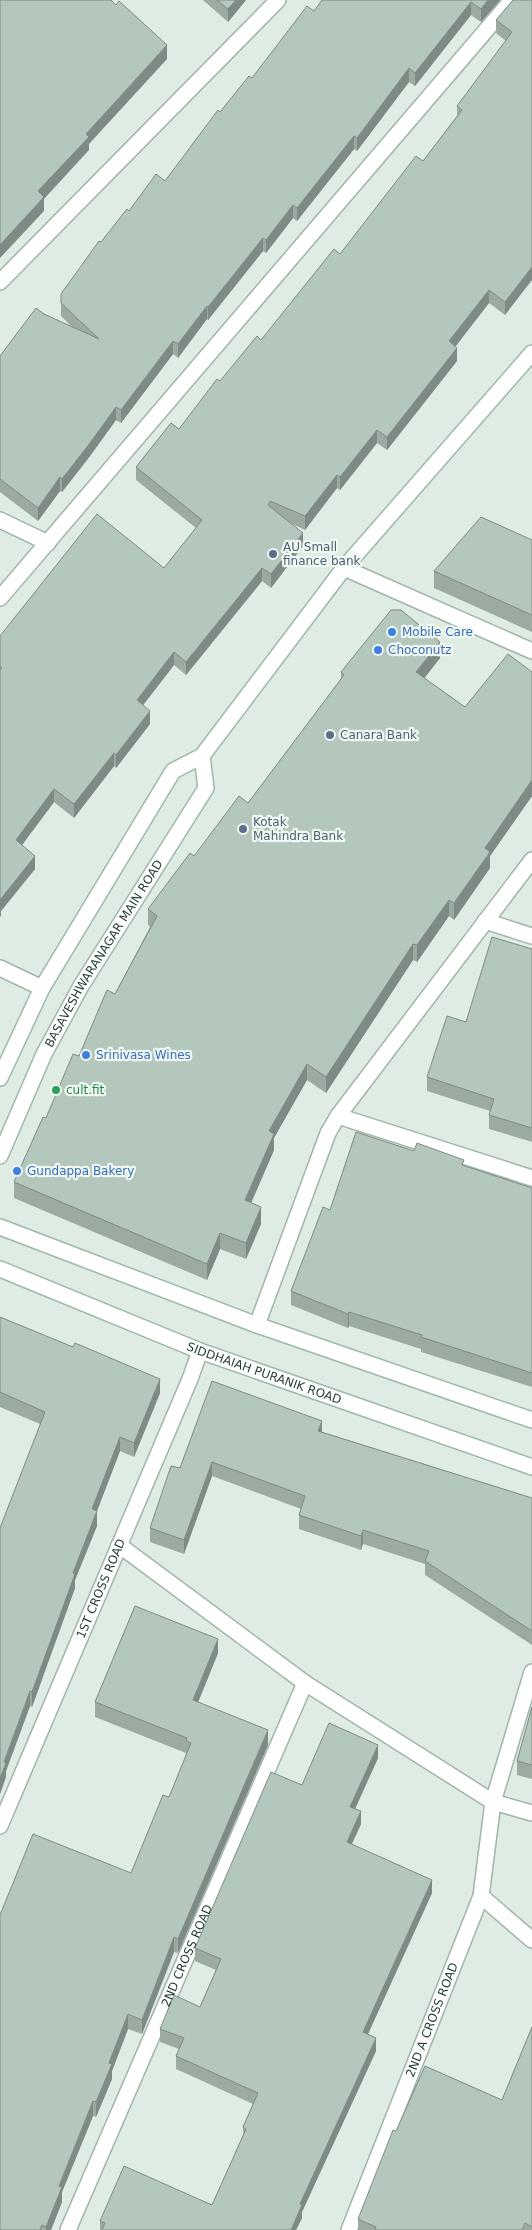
<svg xmlns="http://www.w3.org/2000/svg" width="532" height="2230" viewBox="0 0 532 2230" font-family="'DejaVu Sans',sans-serif">
<style>
.lines{fill:none;stroke-linecap:round;stroke-linejoin:round}
.street-casing{stroke:#a2b4aa;stroke-width:18}
.secondary-casing{stroke:#9db9aa;stroke-width:18}
.street{stroke:#fff;stroke-width:15}
.secondary{stroke:#fff;stroke-width:15}
.wall{fill:#9baba2}
.shaded-wall{fill:#7e8b84}
.building{fill:#b4c7bc;stroke:#7e8b84}
.service-dot{fill:#5c6f8a;stroke:#f0f8f2;stroke-width:2}
.shop-dot{fill:#3f7fe0;stroke:#f0f8f2;stroke-width:2}
.leisure-dot{fill:#2e9e5b;stroke:#f0f8f2;stroke-width:2}
.labels{text-anchor:middle;dominant-baseline:central;stroke-width:4.5;stroke-linejoin:round;paint-order:stroke}
.service-label{font-size:12px;fill:#4e5e75;stroke:#f0f8f2;text-anchor:start}
.shop-label{font-size:12px;fill:#366cbe;stroke:#f0f8f2;text-anchor:start}
.street-label{font-size:12px;fill:#1f3d2f;stroke:#f0f8f2}
.leisure-label{font-size:12px;fill:#27864d;stroke:#f0f8f2;text-anchor:start}
</style>
<rect width="100%" height="100%" fill="#dfece4"/>
<g class="lines">
<!-- street casing -->
<g class="street-casing">
<g id="street">
<path d="M0 282 278 0"/>
<path d="M0 520 48 543"/>
<path d="M344 568 532 651"/>
<path d="M0 598 512 0"/>
<path d="M485 921 532 936"/>
<path d="M0 968 42 988"/>
<path d="M338 1116 532 1178"/>
<path d="M257 1325 328 1133 338 1116 532 860"/>
<path d="M119 1545 305 1683 493 1802 532 1813"/>
<path id="s1" d="M0 1826 190 1379 200 1351"/>
<path d="M481 1896 532 1940"/>
<path id="s2" d="M68 2230 305 1683"/>
<path id="s3" d="M349 2230 481 1896 493 1802 532 1672"/>
</g>
</g>
<!-- secondary casing -->
<g class="secondary-casing">
<g id="secondary">
<path d="M0 1078 42 988 173 771 202 756 344 568 532 353"/>
<path id="s4" d="M0 1156 44 1054 81 986 206 788 202 756"/>
<path d="M0 1227 257 1325 532 1420"/>
<path id="s5" d="M0 1269 200 1351 532 1467"/>
</g>
</g>
<!-- street -->
<use href="#street" class="street"/>
<!-- secondary -->
<use href="#secondary" class="secondary"/>
</g>
<!-- wall -->
<g class="wall">
<path d="M203 0H246L228 22Z"/>
<path d="M322 0H500L481 22 471 15 415 86 409 82 357 151 354 149 297 221 293 218 266 253 263 251 208 320 207 319 178 358 173 354 121 423 116 420 90 456 62 492 60 491 38 521 0 492V356L44 314 72 327 61 316V294L101 242 129 211 165 181 220 112 314 11Z"/>
<path d="M513 0 505 315 489 303 455 346 457 361 387 450 377 443 340 490 337 488 305 530 290 523 303 546 271 588 262 581 186 675 174 665 143 705 150 724 116 768 114 766 74 818 54 802 22 845 35 869 1 911V915L0 917V636L164 568 196 528 136 480V467L179 429 220 381 261 340 340 254 423 161 457 116V106L506 41 496 33V20Z"/>
<path d="M532 540V632L434 588V571Z"/>
<path d="M440 658 424 678 465 707 532 672V796L490 856V868L454 920 449 916 417 962 413 960 326 1093 307 1080 274 1138V1150L251 1203 261 1224 246 1259 220 1249 207 1280 14 1198V1182L46 1118 79 1056 115 994 150 927 148 925V909L194 856 248 803 341 679V672Z"/>
<path d="M532 949V1142L489 1129V1115L490 1111 427 1091V1077L466 1022Z"/>
<path d="M414 1151 532 1188V1387L421 1352V1349L349 1326 348 1328 291 1305V1291L330 1210Z"/>
<path d="M0 1317 160 1393 134 1457 120 1451 97 1511V1526L75 1580V1588L32 1707 30 1706 6 1771V1777L0 1794 40 1424 0 1407Z"/>
<path d="M322 1432 532 1498V1645L425 1575V1564L363 1544 361 1550 299 1529V1515L301 1509 212 1476 184 1554 150 1542V1528L180 1468Z"/>
<path d="M218 1653 198 1702 268 1745 178 1953 174 1952 142 2034 128 2029 112 2071V2079L96 2117 93 2116 62 2192V2202L51 2230H0L131 1873 169 1797 186 1756V1753L95 1717V1702Z"/>
<path d="M532 1707V1779L517 1775V1761Z"/>
<path d="M378 1758 355 1809 361 1824 352 1844 432 1893 368 2034 376 2051 302 2212V2218L296 2230H100V2221L212 2205 243 2137V2127L253 2104 176 2069V2056L179 2049 160 2042V2029L200 2007 216 1970 195 1961V1948L302 1785Z"/>
<path d="M532 2027V2230H358V2219L502 2100Z"/>
</g>
<!-- shaded-wall -->
<g class="shaded-wall">
<path d="M236 0H246L228 22V9Z"/>
<path d="M488 0H500L481 22V9Z"/>
<path d="M471 2V15L415 86V73Z"/>
<path d="M167 45V59L89 144V150L44 199V211L0 258V245L38 191 86 134Z"/>
<path d="M409 68V82L357 151V138Z"/>
<path d="M354 136V149L297 221V208Z"/>
<path d="M293 205V218L266 253V240Z"/>
<path d="M263 238V251L208 320V307Z"/>
<path d="M532 267V280L505 315V302Z"/>
<path d="M489 290V303L449 355V341Z"/>
<path d="M207 306V319L178 358V344Z"/>
<path d="M173 341V354L121 423V410Z"/>
<path d="M457 348V361L387 450V437Z"/>
<path d="M116 407V420L90 456 62 492V479Z"/>
<path d="M377 430V443L340 490V477Z"/>
<path d="M337 475V488L305 530V516Z"/>
<path d="M60 477V491L38 521V508Z"/>
<path d="M303 533V546L271 588V574Z"/>
<path d="M262 568V581L186 675V662Z"/>
<path d="M440 642V658L416 689V672Z"/>
<path d="M174 652V665L137 713V700Z"/>
<path d="M150 711V724L116 768V755Z"/>
<path d="M114 753V766L74 818V804Z"/>
<path d="M532 780V796L490 856V868L454 920V903L485 848Z"/>
<path d="M54 789V802L16 853V840Z"/>
<path d="M35 856V869L1 911V915L0 917V900Z"/>
<path d="M449 900V916L417 962V945Z"/>
<path d="M413 944V960L326 1093V1077Z"/>
<path d="M307 1064V1080L274 1138V1150L245 1217V1200L269 1131Z"/>
<path d="M261 1207V1224L246 1259V1243Z"/>
<path d="M220 1233V1249L207 1280V1264Z"/>
<path d="M349 1312V1326L348 1328V1314Z"/>
<path d="M160 1379V1393L134 1457V1443Z"/>
<path d="M322 1421V1435L318 1431Z"/>
<path d="M120 1437V1451L97 1511V1526L75 1580V1588L32 1707V1692L73 1573 92 1509Z"/>
<path d="M212 1462V1476L184 1554V1540Z"/>
<path d="M363 1530V1544L361 1550V1536Z"/>
<path d="M218 1639V1653L193 1715V1700Z"/>
<path d="M30 1691V1706L6 1771V1777L0 1794V1779L4 1762Z"/>
<path d="M268 1730V1745L178 1953V1939Z"/>
<path d="M378 1745V1758L350 1820V1807Z"/>
<path d="M361 1811V1824L347 1854V1842Z"/>
<path d="M432 1880V1893L363 2045V2032Z"/>
<path d="M174 1937V1952L142 2034V2020Z"/>
<path d="M128 2014V2029L112 2071V2079L96 2117V2102L109 2063Z"/>
<path d="M376 2038V2051L302 2212V2218L296 2230H291L300 2204Z"/>
<path d="M93 2101V2116L62 2192V2202L51 2230H46V2227L59 2186Z"/>
</g>
<!-- building -->
<g class="building">
<path d="M0 0H111L116 5 119 1 167 45 86 134 89 137 38 191 44 197 0 245Z"/>
<path d="M217 0H236L228 9Z"/>
<path d="M322 0H488L481 9 471 2 415 73 409 68 357 138 354 136 297 208 293 205 266 240 263 238 208 307 207 306 178 344 173 341 121 410 116 407 90 443 62 479 60 477 38 508 0 479V356L36 308 44 314 99 339 61 303V294L99 241 101 242 127 209 129 211 156 174 165 181 218 110 220 112 249 76 252 78 307 6 314 11Z"/>
<path d="M513 0H532V267L505 302 489 290 449 341 457 348 387 437 377 430 340 477 337 475 305 516 270 501 268 505 303 533 271 574 262 568 186 662 174 652 137 700 150 711 116 755 114 753 74 804 54 789 16 840 35 856 0 900V670L2 668 0 667V636L97 514 164 568 202 520 136 467 171 423 179 429 217 379 220 381 257 336 261 340 334 249 340 254 416 156 423 161 462 110 457 106 512 32 496 20Z"/>
<path d="M481 517 532 540V615L434 571Z"/>
<path d="M391 610H401L440 642 416 672 465 707 508 654 532 672V780L485 848 490 852 454 903 449 900 417 945 413 944 326 1077 307 1064 269 1131 274 1134 245 1200 261 1207 246 1243 220 1233 207 1264 14 1182 43 1117 46 1118 73 1054 79 1056 107 990 115 994 157 916 148 909 190 853 194 856 239 796 248 803 344 675 341 672Z"/>
<path d="M492 937 532 949V1128L489 1115 494 1099 427 1077 447 1016 466 1022Z"/>
<path d="M356 1132 414 1151 417 1143 464 1160 462 1165 532 1188V1373L421 1337 422 1335 349 1312 348 1314 291 1291 323 1207 330 1210Z"/>
<path d="M0 1317 73 1347 75 1343 160 1379 134 1443 120 1437 92 1509 97 1511 73 1573 75 1574 32 1692 30 1691 4 1762 6 1763 0 1779V1528L45 1412 0 1392Z"/>
<path d="M212 1381 322 1421 318 1431 532 1498V1631L425 1561 429 1551 363 1530 361 1536 299 1515 305 1496 212 1462 184 1540 150 1528 171 1466 180 1468Z"/>
<path d="M135 1606 218 1639 193 1700 268 1730 178 1939 174 1937 142 2020 128 2014 109 2063 112 2064 96 2102 93 2101 59 2186 62 2187 46 2227 42 2225 40 2230H0V1915L33 1834 131 1873 163 1795 169 1797 191 1743 186 1741 187 1738 95 1702Z"/>
<path d="M532 1707V1765L517 1761Z"/>
<path d="M329 1723 378 1745 350 1807 361 1811 347 1842 432 1880 363 2032 376 2038 300 2204 302 2205 291 2230H102L105 2223 100 2221 124 2166 212 2205 246 2129 243 2127 258 2093 176 2056 184 2038 160 2029 174 1995 200 2007 221 1959 195 1948 271 1772 302 1785Z"/>
<path d="M532 2027V2227L525 2223 522 2230H375L376 2227 358 2219 393 2130 396 2131 425 2066 502 2100Z"/>
</g>
<!-- markers -->
<g class="service-dot">
<circle cx="273" cy="554" r="5"/>
<circle cx="330" cy="735" r="5"/>
<circle cx="243" cy="829" r="5"/>
</g>
<g class="shop-dot">
<circle cx="392" cy="632" r="5"/>
<circle cx="378" cy="650" r="5"/>
<circle cx="86" cy="1055" r="5"/>
<circle cx="17" cy="1171" r="5"/>
</g>
<circle class="leisure-dot" cx="56" cy="1090" r="5"/>
<g class="labels">
<!-- service labels -->
<g class="service-label">
<text x="283" y="547">AU Small<tspan x="283" dy="14">finance bank</tspan></text>
<text x="340" y="735">Canara Bank</text>
<text x="253" y="822">Kotak<tspan x="253" dy="14">Mahindra Bank</tspan></text>
</g>
<!-- shop labels -->
<g class="shop-label">
<text x="402" y="632">Mobile Care</text>
<text x="388" y="650">Choconutz</text>
<text x="96" y="1055">Srinivasa Wines</text>
<text x="27" y="1171">Gundappa Bakery</text>
</g>
<!-- street labels -->
<g class="street-label">
<text stroke="none"><textPath href="#s4" startOffset="228">BASAVESHWARANAGAR MAIN ROAD</textPath></text>
<text stroke="none"><textPath href="#s5" startOffset="284">SIDDHAIAH PURANIK ROAD</textPath></text>
<text stroke="none"><textPath href="#s1" startOffset="258">1ST CROSS ROAD</textPath></text>
<text stroke="none"><textPath href="#s2" startOffset="299">2ND CROSS ROAD</textPath></text>
<text stroke="none"><textPath href="#s3" startOffset="226">2ND A CROSS ROAD</textPath></text>
</g>
<!-- leisure labels -->
<g class="leisure-label">
<text x="66" y="1090">cult.fit</text>
</g>
</g>
</svg>
